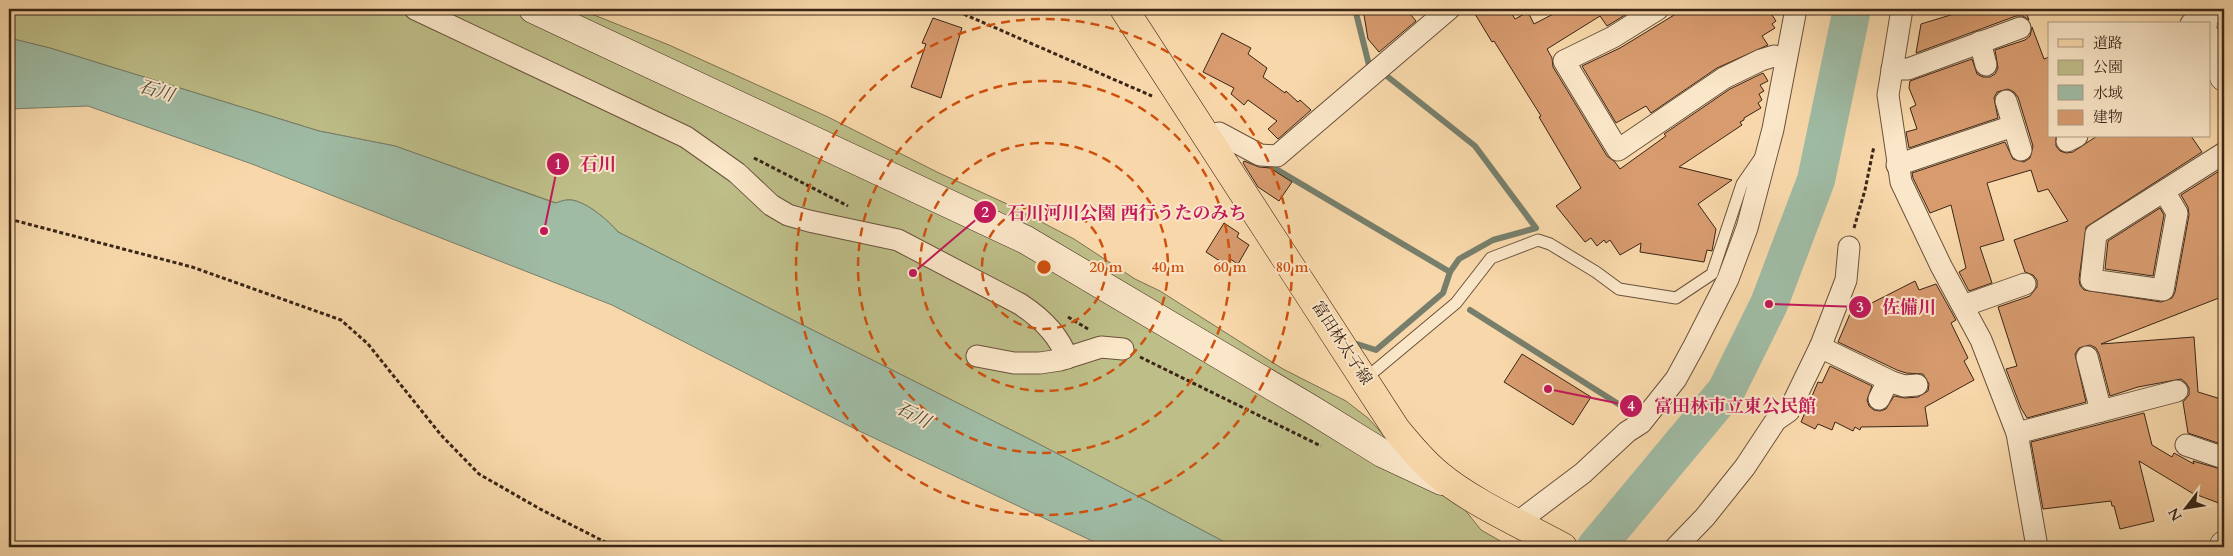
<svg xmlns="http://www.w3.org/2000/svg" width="2233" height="556" viewBox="0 0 2233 556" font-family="Cardo,'Noto Serif JP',serif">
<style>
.green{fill:#bebe88;stroke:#7c7250}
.water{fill:#9fbba4;stroke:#777f6c}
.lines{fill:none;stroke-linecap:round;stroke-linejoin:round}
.stream{stroke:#777f6c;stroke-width:6}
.river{stroke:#9fbba4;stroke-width:38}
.building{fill:#d79b6e;stroke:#3a2517}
.lane-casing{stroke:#6a523c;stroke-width:13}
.street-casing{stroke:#6a523c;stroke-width:23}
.secondary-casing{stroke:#3a2517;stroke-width:29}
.primary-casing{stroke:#3a2517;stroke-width:29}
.path{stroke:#3a2517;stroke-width:3;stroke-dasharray:4 2.5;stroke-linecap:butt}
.lane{stroke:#fae6c8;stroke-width:11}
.street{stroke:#fae6c8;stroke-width:21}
.secondary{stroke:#fae6c8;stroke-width:28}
.primary{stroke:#f8d8aa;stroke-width:28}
.ring{fill:none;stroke:#ce510e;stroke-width:2.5;stroke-dasharray:9 6}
.labels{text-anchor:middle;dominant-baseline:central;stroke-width:4;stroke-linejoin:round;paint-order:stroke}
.street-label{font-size:16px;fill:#3a2517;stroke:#fae6c8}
.water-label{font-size:18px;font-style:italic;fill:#534a3a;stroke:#fae6c8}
.centre{fill:#ce510e;stroke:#fae6c8;stroke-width:2.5}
.ring-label{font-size:15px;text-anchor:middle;font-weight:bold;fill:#ce510e;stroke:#fae6c8;stroke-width:4;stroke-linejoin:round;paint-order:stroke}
.leader{fill:none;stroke:#c2185b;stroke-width:2}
.callout-dot{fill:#c2185b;stroke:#fae6c8;stroke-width:2}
.mark-label{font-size:15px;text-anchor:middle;font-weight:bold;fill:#fff}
.callout-label{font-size:18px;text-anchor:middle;font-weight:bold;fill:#c2185b;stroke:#fae6c8;stroke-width:4;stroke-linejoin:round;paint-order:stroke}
</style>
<rect width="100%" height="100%" fill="#f8d8aa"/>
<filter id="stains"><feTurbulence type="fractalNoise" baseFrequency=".004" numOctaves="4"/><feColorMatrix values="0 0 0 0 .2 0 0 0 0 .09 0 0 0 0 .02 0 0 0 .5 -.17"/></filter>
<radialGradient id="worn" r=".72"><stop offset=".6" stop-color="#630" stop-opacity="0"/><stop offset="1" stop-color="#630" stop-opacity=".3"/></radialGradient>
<!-- green -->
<path class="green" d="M9 9H579L669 45 828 117 939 173 1005 203 1074 239 1135 279 1160 291 1283 369 1346 401 1368 418 1390 442 1442 494 1465 510 1481 530 1511 547H1234L1037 443 618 232C609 221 583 198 567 200 564 200 559 202 556 203L395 146 319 131 50 48 9 38Z"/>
<!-- water -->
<path class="water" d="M9 38 50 48 319 131 395 146 555 203C559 202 564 200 567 200 583 198 609 221 618 232L1037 443 1234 547H1105L857 430 612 305 252 164 88 106 9 109Z"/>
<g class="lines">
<!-- stream -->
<g class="stream">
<path d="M1355 9 1369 65 1383 73 1475 146 1536 228 1493 240 1459 259 1450 272 1443 293 1376 350 1357 344"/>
<path d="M1264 162 1450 272"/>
<path d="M1470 310 1620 405"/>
</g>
<!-- river -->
<path class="river" d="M1596 547 1726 391 1769 304 1816 180 1852 9"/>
</g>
<!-- building -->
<g class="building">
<path d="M1363 9H1406L1416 21 1379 52 1368 39Z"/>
<path d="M1472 9H1509L1515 19 1528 12 1534 24 1563 9H1622L1625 15 1607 26 1600 16 1547 49 1552 58 1553 67 1607 156 1615 162 1620 169 1666 136 1664 134 1730 89 1763 73 1768 81 1760 85 1764 91 1759 94 1762 100 1758 103 1761 108 1744 118V120L1740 122 1742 125 1679 167 1732 180 1698 204 1716 229 1712 251 1707 250 1704 262 1640 252 1641 243 1620 255 1610 240 1606 243 1604 240 1597 246 1591 238 1585 242 1556 206 1581 188 1539 117 1541 116 1494 41 1492 42Z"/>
<path d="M1684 9H1768L1776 21 1772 24 1775 28 1762 36 1768 45 1717 68 1651 113 1646 106 1616 123 1582 66 1620 48Z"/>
<path d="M1970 9H2025L2029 20 2023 16H2016L1916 53 1921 24Z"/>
<path d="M933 18 962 28 941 98 911 87 926 44 922 43Z"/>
<path d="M2032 27 2044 59 2049 57V136H2056V146L2060 151 2066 153 2073 152 2097 136H2191L2202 152 2086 227 2079 279 2080 285 2084 290 2161 302 2172 298 2175 292 2189 215 2188 207 2181 195 2224 168V296L2101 344 2194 337 2198 392 2224 400V445L2188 433 2183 402 2189 395V388L2186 383 2181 379 2138 387 2110 396 2099 354 2096 348 2090 345 2079 348 2075 354 2086 402 2027 418 2021 408 2006 369 2017 366 1998 307 2030 296 2037 287V280L2033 275 2025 272 2014 240 2068 221 2048 189 2038 192 2031 170 1987 183 2004 240 1980 247 1992 283 1969 291 1959 272 1966 268 1951 205 1930 213 1913 178 1912 173 2005 142 2013 159 2024 162 2030 158 2033 146 2018 97 2014 92 2008 89 1997 92 1994 98 1998 118 1909 148 1906 132 1917 129 1910 108 1916 105 1909 88 1910 81 1972 59 1977 74 1983 77H1990L1995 74 1998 68 1995 50 2025 40 2030 36Z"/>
<path d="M1222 33 1251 48 1248 54 1267 68 1263 77 1285 93 1286 91 1298 102 1300 100 1311 110 1278 139 1268 129 1277 121 1248 100 1244 105 1231 94 1234 88 1203 72Z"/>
<path d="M1244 161 1259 167 1270 168 1292 182 1279 201 1258 187 1243 163Z"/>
<path d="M2160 208 2164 215 2153 276 2105 269 2108 241Z"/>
<path d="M1224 223 1239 233 1237 237 1249 245 1238 264 1230 259 1226 265 1206 252Z"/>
<path d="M1915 281 1919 290 1936 284 1956 320 1951 323 1968 358 1964 361 1974 380 1925 407 1928 426 1861 427 1860 430 1855 427 1853 431 1835 422 1832 430 1818 424 1815 429 1801 422 1818 382 1822 383 1830 366 1872 386 1867 400 1869 406 1874 410 1880 411 1886 409 1894 396 1905 398 1918 397 1928 391 1929 384 1923 374 1906 373 1897 370 1838 342 1850 314Z"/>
<path d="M1522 354 1591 397 1573 425 1504 382Z"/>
<path d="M2144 413 2152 445 2172 457 2174 453 2194 464 2193 461 2224 470V505L2192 493 2139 461 2154 521 2120 529 2114 506H2112L2111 501 2043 509 2031 442Z"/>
</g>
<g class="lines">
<!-- lane casing -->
<g class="lane-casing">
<path id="lane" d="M1365 379 1456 303 1491 258 1538 240 1550 244 1596 272 1619 289 1676 298 1712 274 1742 184 1760 158"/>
</g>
<!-- street casing -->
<g class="street-casing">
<g id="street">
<path d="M415 9 686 137 737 173 771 205 788 215 809 221 898 240 1020 304C1040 317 1059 335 1067 358"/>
<path d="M1658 9 1613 37 1564 61 1618 150 1724 78 1761 60 1774 56 1786 59"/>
<path d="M1902 9 1888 95 1901 182 1941 266 1981 340 2017 433 2037 547"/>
<path d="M2191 24 2221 9"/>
<path d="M1980 42 1986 65"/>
<path d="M1892 69H1908L2020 28"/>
<path d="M2006 101 2021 150"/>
<path d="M1209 138 1219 133 1260 155 1277 156 1449 9"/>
<path d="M2067 141 2077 136"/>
<path d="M1897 165 2013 126"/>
<path d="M2164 191 2177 213 2163 290 2091 280 2096 234 2224 153"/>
<path d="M1963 306 2025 284"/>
<path d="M1820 347 1892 382 1904 386 1917 385"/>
<path d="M977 356 1014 363H1040L1060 360 1101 347 1123 349"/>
<path d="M2087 357 2101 411"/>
<path d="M1879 399 1888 381"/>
<path d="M2017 433 2177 391"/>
<path d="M2186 445 2224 458"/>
<path d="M1518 522 1583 473 1627 432 1641 423 1676 379 1694 346 1728 279 1747 228 1773 129 1796 9"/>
<path d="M1676 547 1705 517 1745 467 1776 420 1789 411 1821 345 1846 280 1849 247"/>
</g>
</g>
<!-- secondary casing -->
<g class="secondary-casing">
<g id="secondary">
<path d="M533 9 1026 240 1311 409 1382 453 1442 481"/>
<path d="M2197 9 2203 24"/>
<path d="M2209 40 2224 77"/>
<path d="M2223 547 2224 545"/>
</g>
</g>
<!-- primary casing -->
<g class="primary-casing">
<path id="primary" d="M1124 9 1396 429C1409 445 1422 461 1438 474 1471 502 1525 526 1563 547"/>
</g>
<!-- path -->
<g class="path">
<path d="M952 9 1152 96"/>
<path d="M754 158 848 206"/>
<path d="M9 219 192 267 341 320 368 344 441 435 479 474 540 509 615 547"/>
<path d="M1854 228 1865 190 1874 146"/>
<path d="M1068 317 1088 329"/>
<path d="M1140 357 1321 446"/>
</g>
<!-- lane -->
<use href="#lane" class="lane"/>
<!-- street -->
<use href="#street" class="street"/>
<!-- secondary -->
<use href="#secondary" class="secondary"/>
<!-- primary -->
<use href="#primary" class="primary"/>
</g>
<!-- distance rings -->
<g class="ring">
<circle cx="1044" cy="267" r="62"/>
<circle cx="1044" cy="267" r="124"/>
<circle cx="1044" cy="267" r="186"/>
<circle cx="1044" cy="267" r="248"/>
</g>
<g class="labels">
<!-- street labels -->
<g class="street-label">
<text transform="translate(1342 343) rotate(57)">富田林太子線</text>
</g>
<!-- water labels -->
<g class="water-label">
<text transform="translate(156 91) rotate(17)">石川</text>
<text transform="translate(913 415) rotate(27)">石川</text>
</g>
</g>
<circle cx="1044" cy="267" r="8" class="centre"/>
<g class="ring-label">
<text x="1106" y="272">20 m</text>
<text x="1168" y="272">40 m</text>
<text x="1230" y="272">60 m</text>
<text x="1292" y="272">80 m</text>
</g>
<!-- callouts -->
<path class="leader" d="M544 231L558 164M913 273L985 212M1769 304L1860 307M1548 389L1631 406"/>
<g class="callout-dot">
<circle cx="544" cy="231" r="5"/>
<circle cx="913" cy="273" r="5"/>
<circle cx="1769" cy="304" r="5"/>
<circle cx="1548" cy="389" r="5"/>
<circle cx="558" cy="164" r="12"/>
<circle cx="985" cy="212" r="12"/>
<circle cx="1860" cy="307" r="12"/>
<circle cx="1631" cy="406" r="12"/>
</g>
<g class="mark-label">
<text x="558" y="169">1</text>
<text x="985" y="217">2</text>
<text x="1860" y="312">3</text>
<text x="1631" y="411">4</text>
</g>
<g class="callout-label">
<text x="598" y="170">石川</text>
<text x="1127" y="219">石川河川公園 西行うたのみち</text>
<text x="1909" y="313">佐備川</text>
<text x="1735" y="412">富田林市立東公民館</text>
</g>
<!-- margin -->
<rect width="2233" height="556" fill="none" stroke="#f8d8aa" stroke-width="30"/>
<rect x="10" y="10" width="2213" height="536" fill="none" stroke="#3a2517" stroke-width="2.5"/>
<rect x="15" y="15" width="2203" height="526" fill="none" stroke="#3a2517"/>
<!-- legend -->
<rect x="2048" y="22" width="162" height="115" fill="#fae6c8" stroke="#ad9981"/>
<rect x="2058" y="39" width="25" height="8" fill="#f8d8aa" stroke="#ad9981"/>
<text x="2093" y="48" font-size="15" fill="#3a2517">道路</text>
<rect x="2058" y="60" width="25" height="15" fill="#bebe88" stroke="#ad9981"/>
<text x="2093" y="72" font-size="15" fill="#3a2517">公園</text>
<rect x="2058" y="85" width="25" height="15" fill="#9fbba4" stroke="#ad9981"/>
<text x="2093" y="98" font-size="15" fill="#3a2517">水域</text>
<rect x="2058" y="110" width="25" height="15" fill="#d79b6e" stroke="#ad9981"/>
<text x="2093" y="122" font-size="15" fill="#3a2517">建物</text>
<!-- north arrow -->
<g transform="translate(2186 508) rotate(239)" stroke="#fae6c8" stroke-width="4" paint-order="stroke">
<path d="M0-4L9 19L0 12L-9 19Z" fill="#3a2517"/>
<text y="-8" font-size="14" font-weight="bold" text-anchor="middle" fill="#3a2517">N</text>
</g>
<rect width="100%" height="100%" filter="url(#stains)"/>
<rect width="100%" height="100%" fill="url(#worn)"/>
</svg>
